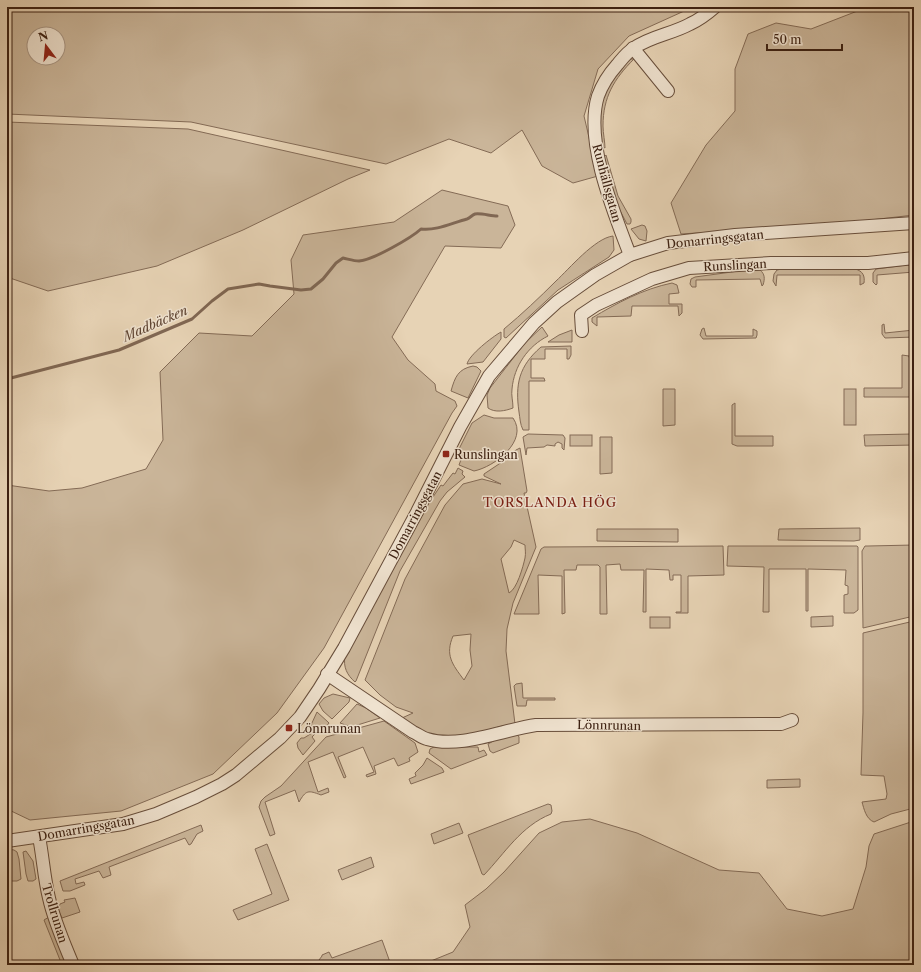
<svg xmlns="http://www.w3.org/2000/svg" width="921" height="972" viewBox="0 0 921 972" font-family="'Libre Caslon Text',serif">
<style>
.green{fill:#cab599;stroke:#846b56;fill-rule:evenodd}
.lines{fill:none;stroke-linecap:round;stroke-linejoin:round}
.stream{stroke:#806753;stroke-width:3}
.minor-casing{stroke:#684e3b;stroke-width:14}
.minor{stroke:#efe2cf;stroke-width:12}
.poi-dot{fill:#8f2418;stroke:#efe2cf;stroke-width:1.5}
.labels{text-anchor:middle;dominant-baseline:central;stroke-width:3;stroke-linejoin:round;paint-order:stroke}
.street-label{font-size:12px;fill:#3d2112;stroke:#efe2cf}
.poi-label{font-size:12px;fill:#3d2112;stroke:#efe2cf;text-anchor:start}
.water-label{font-size:13px;font-style:italic;fill:#5f4432;stroke:#efe2cf}
.neighbourhood-label{font-size:13px;letter-spacing:1px;fill:#7a1f14;stroke:#efe2cf}
</style>
<rect width="100%" height="100%" fill="#e7d3b5"/>
<filter id="stains"><feTurbulence type="fractalNoise" baseFrequency=".005" numOctaves="4"/><feColorMatrix values="0 0 0 0 .2 0 0 0 0 .09 0 0 0 0 .02 0 0 0 .5 -.17"/></filter>
<radialGradient id="worn" r=".72"><stop offset=".6" stop-color="#630" stop-opacity="0"/><stop offset="1" stop-color="#630" stop-opacity=".3"/></radialGradient>
<!-- green -->
<g class="green">
<path d="M7 7H693L629 36 598 69 584 116 598 176 573 183 542 166 522 130 491 153 449 139 386 164 191 122 7 114ZM34 34H58V58H34Z"/>
<path d="M887 8 910 12 914 15V215L836 224 681 234 671 203 706 145 735 111V69L748 34 776 23 811 29 860 10Z"/>
<path d="M630 59H634C614 79 603 97 603 126 603 133 605 142 605 148L600 145 601 104 611 78Z"/>
<path d="M7 122 188 129 370 170 348 179 243 230 157 266 48 291 7 277Z"/>
<path d="M606 155 618 196 631 219V222L630 224H627L613 197 604 157Z"/>
<path d="M442 190 508 206 515 225 501 248 445 246 392 337 408 360 435 384 436 391 455 401 457 406 452 413 324 648 277 713 213 774 121 811 30 820 7 809V485L49 491 82 488 146 469 163 440 160 372 199 333 252 336 294 294 291 260 303 235 394 222Z"/>
<path d="M642 225 645 226 647 231 646 241 639 239 631 229Z"/>
<path d="M613 236 614 250 609 257 558 290 506 338 504 337V329C522 314 539 298 556 281 569 269 595 238 613 236Z"/>
<path d="M914 264V272L877 275V284L876 285 873 282V273L876 269Z"/>
<path d="M782 269H855C863 271 865 276 864 283L860 285V275H777L776 286 773 281 774 274 777 270Z"/>
<path d="M760 270C765 274 765 279 763 285L762 286 760 279 696 280V287H692L690 284 691 279 695 277 739 271Z"/>
<path d="M672 283 677 285 679 293 669 294V304H682V313L679 316 678 306H632L631 316 597 317V326L592 322V318C617 303 643 289 672 283Z"/>
<path d="M884 324 885 333 914 330V337L885 338 882 334V325Z"/>
<path d="M542 327 548 336C528 346 514 366 512 389 511 395 513 401 513 408 505 411 495 413 488 408L487 395 490 388 525 343Z"/>
<path d="M704 328 706 336H753V329L757 331V335L756 338 703 339 700 335 702 329Z"/>
<path d="M572 330V342H548L559 335Z"/>
<path d="M501 332V339L483 362 467 364C469 355 492 337 501 332Z"/>
<path d="M571 346V355L569 359H567V349H545V359H531V378H544L545 381H529V430H523C520 424 520 418 519 412 515 384 519 366 541 347Z"/>
<path d="M902 355 909 356C913 372 914 381 914 397H864V388H902Z"/>
<path d="M473 366 477 367 481 371 468 398 451 391C455 377 458 369 473 366Z"/>
<path d="M663 389H675V425L663 426Z"/>
<rect x="844" y="389" width="12" height="36"/>
<path d="M735 403V436H773V446H737L732 444V405Z"/>
<path d="M912 403H914V445L865 446 864 435 912 434Z"/>
<path d="M484 415 494 418H513C529 441 494 467 474 471L459 465 462 457 461 453 458 451 472 423Z"/>
<path d="M528 434 563 435 565 438 564 450 562 448V444L558 442 555 444V446L547 445 544 447 527 448 526 455 523 437Z"/>
<rect x="570" y="435" width="22" height="11"/>
<path d="M600 437H612V473L600 474Z"/>
<path d="M520 448 527 491 526 493H524L536 547 513 603 507 629 506 651 515 724 502 726 463 737 433 735 422 731 402 718 413 713 396 707 380 695 365 680 405 579 445 505 463 484 482 479 501 484 484 476V474L502 462 516 450ZM514 540 525 545C525 549 526 553 525 558 523 567 517 589 509 593L501 559 511 547ZM471 634 470 650 472 666 464 680C452 664 445 655 453 636Z"/>
<path d="M458 468 463 471 462 474 465 477 447 492 440 501 400 571 356 681 355 682C347 675 343 667 345 656L423 512 441 485 443 486 453 473 455 474Z"/>
<path d="M597 529H678V542L597 541Z"/>
<path d="M779 529 860 528V540L854 541 778 540Z"/>
<path d="M914 545V616L863 628 862 551 865 546H868Z"/>
<path d="M723 546 724 575 688 576V613H676V612H681V575H673V580H670L669 570 646 569V612H643L644 570H621L620 564 606 565 607 614H600V567L598 565H577L576 570H564L565 613 562 614V576L538 575 539 614H514L541 549 544 547Z"/>
<path d="M728 546H857L858 547V610L854 613H844V595L848 594V586L845 585 846 570 808 569V611H806V569H769V612H763L764 567 727 566Z"/>
<path d="M833 616V626L811 627V617Z"/>
<rect x="650" y="617" width="20" height="11"/>
<path d="M914 621V808L891 814 874 822C866 819 864 809 862 802L886 799 887 794 884 776 861 775 863 713V633Z"/>
<path d="M522 683 523 698H555V700H527L526 706H517L514 686 516 684Z"/>
<path d="M333 694 350 698 349 702 332 719 323 711 319 704 324 698Z"/>
<path d="M357 704 366 708 380 718 351 727 340 723Z"/>
<path d="M317 712 328 722 329 723 323 731 319 730 311 725Z"/>
<path d="M384 721 415 743 418 752 409 758 410 761 398 766 394 758 374 766 376 774 367 777 366 775 374 772 363 747 338 757 346 777 344 778 333 752 308 762 318 792 328 788 329 792 321 795C308 790 306 790 299 802L295 790 265 802 275 834 270 836 259 807 261 801 265 797 281 786 326 737Z"/>
<path d="M312 733 315 734 312 737 315 741 303 755 298 748 297 743 301 738H304Z"/>
<path d="M517 734 519 737V743L493 753 490 751 488 744 499 738Z"/>
<path d="M434 747H478L479 752 484 750 487 755 451 769 429 753 430 749Z"/>
<path d="M427 758 442 768 444 772 411 784 409 779 416 776 415 773 423 765Z"/>
<path d="M800 779V787L767 788V780Z"/>
<path d="M548 804 551 805 552 811 551 814C521 826 505 853 484 875L482 874 468 835Z"/>
<path d="M590 819 637 833 719 870 759 873 787 909 822 916 853 909 866 867 869 846 874 834 914 821V965H427L426 963 453 952 470 927 465 905 486 889 504 872 539 833 562 822Z"/>
<path d="M459 823 463 833 434 844 431 834Z"/>
<path d="M201 825 203 831 197 834 191 844 189 845 185 838 109 867 111 875 103 878 99 871 75 879 76 884 84 882 85 885 70 891H63L60 881Z"/>
<path d="M267 844 289 900 238 920 233 910 272 894 255 849Z"/>
<path d="M7 849 14 850 17 852 19 859 21 879 17 881H7Z"/>
<path d="M26 851 33 861 36 879 33 881H28L26 874 23 852Z"/>
<path d="M371 857 374 867 342 880 338 870Z"/>
<path d="M75 898 80 912 62 918 58 910 60 904 65 902 64 900Z"/>
<path d="M49 917 68 965H62L44 920Z"/>
<path d="M382 940 391 965H320L319 960 322 956V955L329 952 332 958Z"/>
</g>
<g class="lines">
<!-- stream -->
<path class="stream" d="M7 379 119 350 192 319 212 301 228 289 259 284 270 286 301 290 311 289 323 279 336 263 343 258C348 259 354 261 359 261 373 260 411 238 421 229 436 231 452 223 467 219 470 218 472 215 475 214 481 213 491 216 497 216"/>
<!-- minor casing -->
<g class="minor-casing">
<g id="minor">
<path d="M633 48 668 91"/>
<path d="M630 255C614 213 584 141 598 96 602 85 609 74 617 65 622 59 627 52 634 48 651 36 672 34 690 24 699 20 707 14 715 7"/>
<path d="M582 331 581 315 596 305 652 279 689 268 771 263H868L914 258"/>
<path d="M327 674 413 732C418 734 422 738 427 739 460 749 502 730 536 725L781 724 792 720"/>
<path d="M39 837C43 857 44 878 49 898 54 921 64 943 73 965"/>
<path d="M7 841 123 824 156 814 196 797 222 784 236 775 280 738 300 717 319 689 344 648 417 512 460 427 489 376 534 323 557 302 595 275 630 255 668 243 735 235 914 223"/>
</g>
</g>
<!-- minor -->
<use href="#minor" class="minor"/>
</g>
<!-- markers -->
<g class="poi-dot">
<rect x="442" y="450" width="8" height="8" rx="2"/>
<rect x="285" y="724" width="8" height="8" rx="2"/>
</g>
<g class="labels">
<!-- street labels -->
<g class="street-label">
<text transform="translate(607 183) rotate(75)">Runhällsgatan</text>
<text transform="translate(715 239) rotate(-6)">Domarringsgatan</text>
<text transform="translate(735 265) rotate(-3)">Runslingan</text>
<text transform="translate(415 515) rotate(-62)">Domarringsgatan</text>
<text transform="translate(609 725) rotate(1)">Lönnrunan</text>
<text transform="translate(86 828) rotate(-10)">Domarringsgatan</text>
<text transform="translate(55 913) rotate(73)">Trollrunan</text>
</g>
<!-- poi labels -->
<g class="poi-label">
<text x="454" y="454">Runslingan</text>
<text x="297" y="728">Lönnrunan</text>
</g>
<!-- water labels -->
<g class="water-label">
<text transform="translate(155 323) rotate(-24)">Madbäcken</text>
</g>
<!-- neighbourhood labels -->
<g class="neighbourhood-label">
<text x="550" y="502">TORSLANDA HÖG</text>
</g>
</g>
<!-- margin -->
<rect width="921" height="972" fill="none" stroke="#e7d3b5" stroke-width="24"/>
<rect x="8" y="8" width="905" height="956" fill="none" stroke="#3d2112" stroke-width="2"/>
<rect x="12" y="12" width="897" height="948" fill="none" stroke="#3d2112"/>
<!-- north arrow -->
<g transform="translate(46 46) rotate(344)"><circle r="19" fill="#efe2cf" stroke="#a89583"/>
<path d="M0-3L7 15L0 10L-7 15Z" fill="#8f2418"/>
<text y="-6" font-size="11" font-weight="bold" text-anchor="middle" fill="#3d2112">N</text>
</g>
<!-- scale -->
<path d="M767 44v6h75v-6" fill="none" stroke="#3d2112" stroke-width="2"/>
<text x="773" y="44" font-size="12" fill="#3d2112" stroke="#efe2cf" stroke-width="3" paint-order="stroke">50 m</text>
<rect width="100%" height="100%" filter="url(#stains)"/>
<rect width="100%" height="100%" fill="url(#worn)"/>
</svg>
